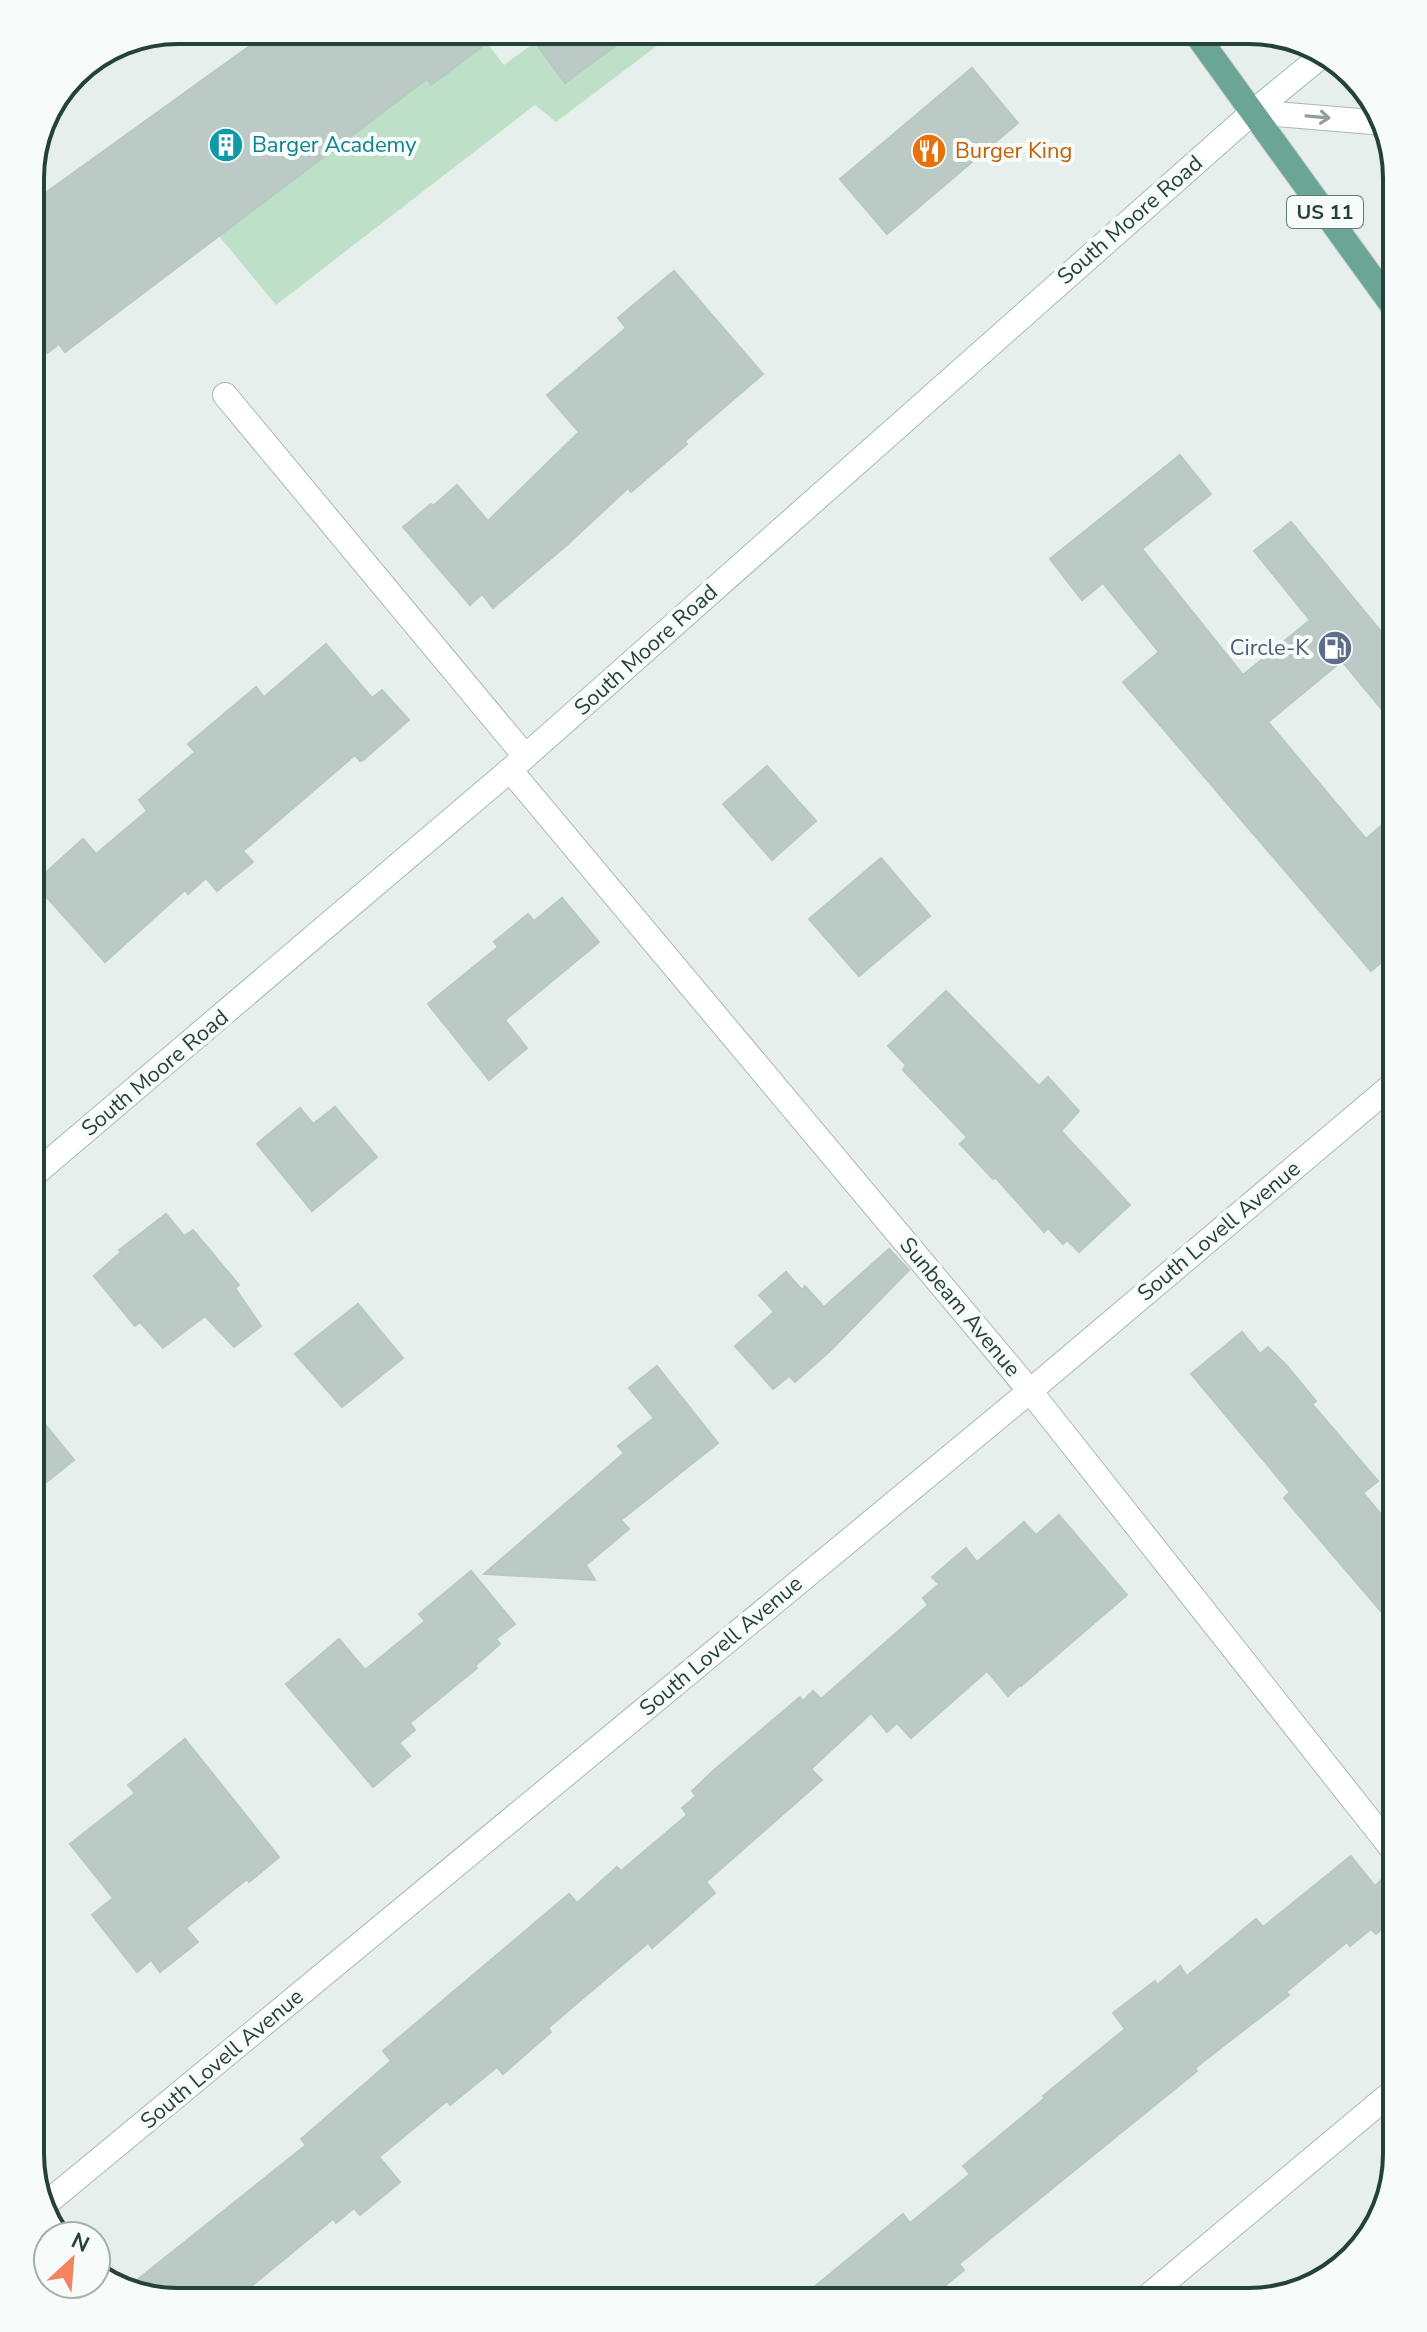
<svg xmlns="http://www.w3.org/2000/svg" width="1427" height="2332" viewBox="0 0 1427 2332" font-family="'Nunito Sans',sans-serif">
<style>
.green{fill:#bfe0c8}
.building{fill:#bbcac4;stroke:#b8c9c2;stroke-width:2}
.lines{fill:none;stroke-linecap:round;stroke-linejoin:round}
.street-casing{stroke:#a8b8b2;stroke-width:26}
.secondary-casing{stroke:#a4bbb3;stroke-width:26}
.primary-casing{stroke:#c2cac8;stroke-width:26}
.street{stroke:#fff;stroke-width:24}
.secondary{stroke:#fff;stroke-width:24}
.primary{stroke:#6aa596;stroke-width:24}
.oneway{stroke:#92a09c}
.labels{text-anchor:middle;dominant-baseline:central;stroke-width:8;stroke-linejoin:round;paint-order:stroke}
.shield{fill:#f7fbf9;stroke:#637a73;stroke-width:2}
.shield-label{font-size:20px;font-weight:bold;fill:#24423a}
.culture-label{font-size:22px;fill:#0d838f;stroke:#f7fbf9;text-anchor:start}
.food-label{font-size:22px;fill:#c56008;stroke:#f7fbf9;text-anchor:start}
.street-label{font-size:22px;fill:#24423a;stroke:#f7fbf9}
.service-label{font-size:22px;fill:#4e5e75;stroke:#f7fbf9;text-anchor:end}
.rim{fill:none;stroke:#24423a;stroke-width:4}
</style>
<rect width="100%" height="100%" fill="#e6efeb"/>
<!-- green -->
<path class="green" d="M637 30H678L556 122 535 105 276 305 219 236 427 79 487 43 504 65 535 42 566 83Z"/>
<!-- building -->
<g class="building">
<path d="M272 30H504L431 85 427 79 65 352 59 344 47 353 30 330V204Z"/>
<path d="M526 30H637L565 83Z"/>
<path d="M972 68 1018 123 887 234 840 179Z"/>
<path d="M674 271 763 374 685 441 687 444 631 492 628 488 568 544 493 608 482 594 470 605 403 527 431 504 433 506 457 485 488 521 579 432 547 395 626 328 618 318Z"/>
<path d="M1180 455 1211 494 1142 549 1243 675 1310 620 1254 551 1291 522 1397 651V728L1342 661 1268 722 1366 839 1397 812V949L1371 971 1123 682 1159 652 1103 583 1082 600 1050 559Z"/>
<path d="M326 644 372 698 382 690 409 720 363 760 360 761 355 755 243 851 253 862 217 891 206 878 188 894 185 890 105 962 34 883 83 839 96 854 147 811 139 800 195 752 188 744 256 687 264 697Z"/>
<path d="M767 766 816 821 772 860 723 804Z"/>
<path d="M881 858 930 916 859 976 809 919Z"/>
<path d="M562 898 599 942 505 1020 527 1048 489 1080 428 1004 498 947 494 942 528 914 534 921Z"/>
<path d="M946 991 1039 1086 1048 1077 1079 1111 1061 1131 1130 1205 1079 1252 1067 1240 1063 1244 1048 1228 1044 1232 995 1177 993 1179 960 1144 967 1137 903 1070 906 1065 888 1046Z"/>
<path d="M335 1107 377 1157 312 1211 257 1144 300 1108 313 1124Z"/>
<path d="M166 1214 184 1236 193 1230 239 1285 235 1288 261 1326 234 1347 205 1316 163 1348 140 1322 135 1326 94 1276 121 1252 119 1250Z"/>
<path d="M889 1249 909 1270 830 1351 795 1382 789 1376 773 1389 735 1346 774 1312 759 1295 786 1272 802 1290 805 1286 824 1307Z"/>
<path d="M358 1304 403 1358 342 1407 295 1354Z"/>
<path d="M1242 1332 1260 1354 1268 1347 1287 1366 1316 1401 1312 1404 1378 1481 1363 1493 1397 1533V1630L1284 1498 1290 1492 1191 1374Z"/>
<path d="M657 1366 718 1443 621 1520 629 1529 586 1565 595 1580 484 1574 624 1453 618 1446 654 1418 629 1388Z"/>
<path d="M30 1406 74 1460 30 1495Z"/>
<path d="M1059 1515 1127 1595 1021 1686 1020 1685 1008 1696 987 1671 911 1738 897 1723 887 1732 871 1713 811 1769 822 1780 706 1882 715 1893 652 1948 648 1943 548 2028 551 2032 503 2074 497 2067 450 2105 447 2101 379 2157 400 2182 360 2215 354 2208 336 2223 333 2219 232 2302H169L127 2288 306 2145 301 2139 391 2061 383 2051 569 1894 577 1903 617 1867 621 1871 687 1815 682 1808 696 1796 692 1791 714 1770 800 1697 803 1701 813 1691 821 1699 928 1605 923 1598 939 1584 932 1577 966 1548 977 1562 1024 1522 1036 1535Z"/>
<path d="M471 1571 515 1624 496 1639 500 1644 475 1666 477 1668 410 1723 415 1730 399 1743 410 1756 373 1787 286 1684 339 1639 365 1670 425 1621 419 1614Z"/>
<path d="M185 1739 279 1857 249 1882 247 1879 186 1928 198 1942 160 1972 151 1960 137 1972 92 1915 113 1898 70 1844 135 1793 128 1785Z"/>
<path d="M1351 1856 1375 1886 1393 1869 1397 1870V1916L1376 1934 1371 1929 1350 1946 1347 1942 1286 1992 1289 1995 1195 2068 1197 2071 959 2264 964 2270 925 2302H796L903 2214 910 2223 970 2174 963 2166 1045 2098 1043 2096 1125 2029 1113 2013 1155 1981 1157 1985 1180 1966 1187 1976 1256 1919 1263 1927Z"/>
</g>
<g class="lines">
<!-- street casing -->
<g class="street-casing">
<g id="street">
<path d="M1253 112 1384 123"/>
<path d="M225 395 525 756"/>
<path d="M510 770 1030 1391 1397 1855"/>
<path d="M42 2207 1030 1391 1397 1081"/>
<path d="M1141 2302 1397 2088"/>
</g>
</g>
<!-- secondary casing -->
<g class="secondary-casing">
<path id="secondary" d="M30 1178 510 770 1253 112 1325 53"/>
</g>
<!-- primary casing -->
<g class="primary-casing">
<path id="primary" d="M1193 30 1397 312"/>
</g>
<!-- street -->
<use href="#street" class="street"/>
<!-- secondary -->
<use href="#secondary" class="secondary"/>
<!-- primary -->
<use href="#primary" class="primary"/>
</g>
<!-- one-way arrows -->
<defs><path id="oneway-shaft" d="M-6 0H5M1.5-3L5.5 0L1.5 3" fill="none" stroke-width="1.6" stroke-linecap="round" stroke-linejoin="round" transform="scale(2)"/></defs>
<use class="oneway" href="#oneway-shaft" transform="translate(1318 117) rotate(5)"/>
<!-- icons -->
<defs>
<g id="building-disc" transform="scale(1.8)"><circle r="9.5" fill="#0f9aa8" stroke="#f7fbf9"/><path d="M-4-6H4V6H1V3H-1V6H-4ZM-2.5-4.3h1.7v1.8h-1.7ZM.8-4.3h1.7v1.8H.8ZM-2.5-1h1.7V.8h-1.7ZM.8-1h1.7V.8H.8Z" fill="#fff"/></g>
<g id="restaurant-disc" transform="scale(1.8)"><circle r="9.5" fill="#e8710a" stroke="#f7fbf9"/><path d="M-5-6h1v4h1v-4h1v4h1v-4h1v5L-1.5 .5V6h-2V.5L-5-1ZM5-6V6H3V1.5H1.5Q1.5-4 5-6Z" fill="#fff"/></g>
<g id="fuel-disc" transform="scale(1.8)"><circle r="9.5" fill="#5c6f8a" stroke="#f7fbf9"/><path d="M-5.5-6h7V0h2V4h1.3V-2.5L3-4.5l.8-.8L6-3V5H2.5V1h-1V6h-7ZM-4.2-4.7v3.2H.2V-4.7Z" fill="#fff"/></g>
</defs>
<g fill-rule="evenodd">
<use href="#building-disc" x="226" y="145"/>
<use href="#restaurant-disc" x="929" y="151"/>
<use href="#fuel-disc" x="1335" y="648"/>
</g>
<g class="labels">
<!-- shield labels -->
<rect class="shield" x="1287" y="196" width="76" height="32" rx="6"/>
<g class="shield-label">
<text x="1325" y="212">US 11</text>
</g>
<!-- culture labels -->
<g class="culture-label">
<text x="252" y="145">Barger Academy</text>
</g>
<!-- food labels -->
<g class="food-label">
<text x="955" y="151">Burger King</text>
</g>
<!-- street labels -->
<g class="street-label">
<text transform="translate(1130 220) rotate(-41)">South Moore Road</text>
<text transform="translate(646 650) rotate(-42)">South Moore Road</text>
<text transform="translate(155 1073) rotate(-40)">South Moore Road</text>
<text transform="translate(1219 1231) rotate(-40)">South Lovell Avenue</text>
<text transform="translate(960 1307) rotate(50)">Sunbeam Avenue</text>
<text transform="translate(721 1646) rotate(-40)">South Lovell Avenue</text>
<text transform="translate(222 2059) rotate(-40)">South Lovell Avenue</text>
</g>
<!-- service labels -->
<g class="service-label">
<text x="1309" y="648">Circle-K</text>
</g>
</g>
<!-- crop -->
<path d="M0 0H1427V2332H0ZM178 44H1249A134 134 0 0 1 1383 178V2154A134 134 0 0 1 1249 2288H178A134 134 0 0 1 44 2154V178A134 134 0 0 1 178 44Z" fill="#f7fbf9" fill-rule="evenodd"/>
<path class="rim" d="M178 44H1249A134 134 0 0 1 1383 178V2154A134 134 0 0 1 1249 2288H178A134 134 0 0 1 44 2154V178A134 134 0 0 1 178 44Z"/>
<!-- north arrow -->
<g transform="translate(72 2260) rotate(26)"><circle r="38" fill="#f7fbf9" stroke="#a3b1ad" stroke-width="2"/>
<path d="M0-6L14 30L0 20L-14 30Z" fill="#f4845f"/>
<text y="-12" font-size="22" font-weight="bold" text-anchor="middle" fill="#24423a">N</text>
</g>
</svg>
